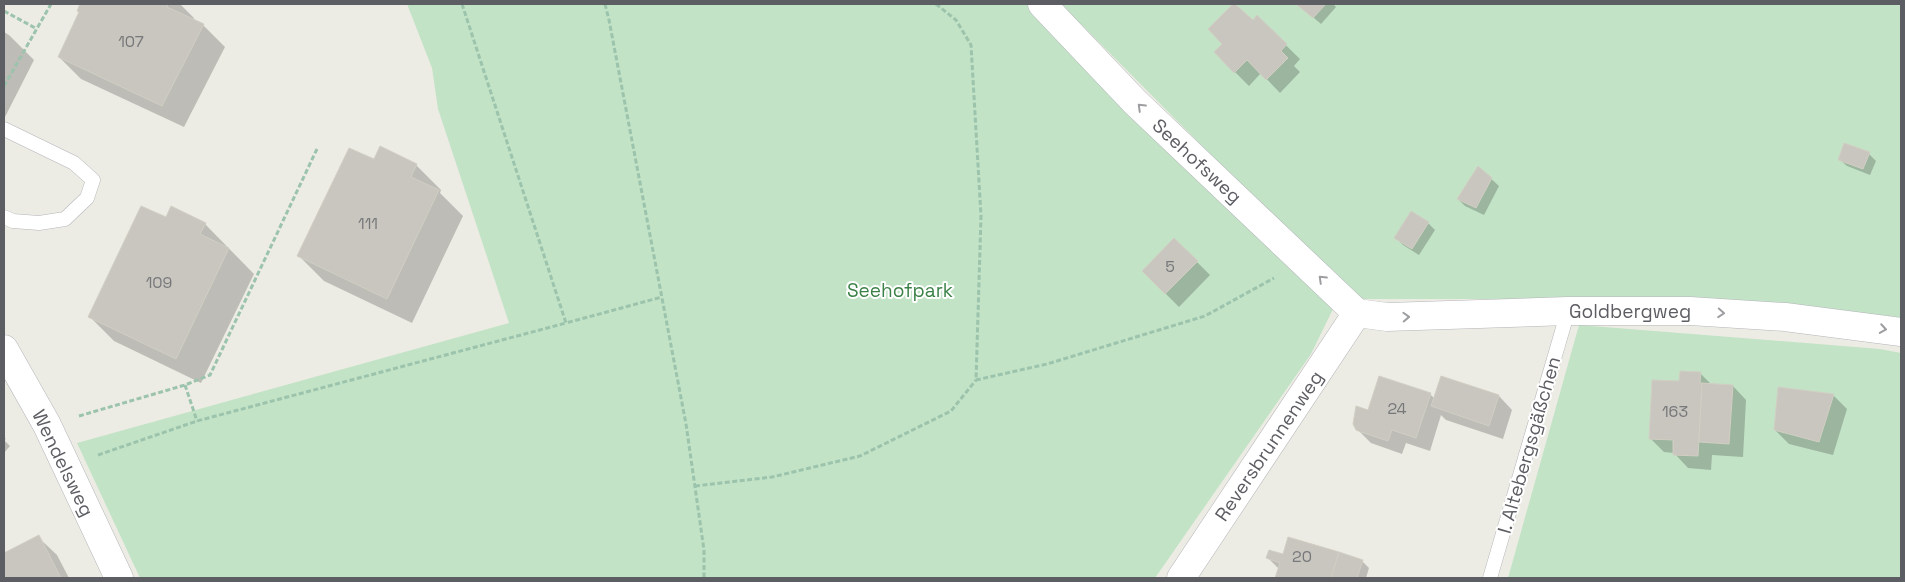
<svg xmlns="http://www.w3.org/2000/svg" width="1905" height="582" viewBox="0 0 1905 582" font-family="'Space Grotesk',sans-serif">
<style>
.green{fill:#c2e3c6}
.shadow{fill:#0003}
.building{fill:#c9c6c0;stroke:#d1cfc3}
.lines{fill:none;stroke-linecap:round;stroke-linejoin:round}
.lane-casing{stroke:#b4b5ba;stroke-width:15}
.street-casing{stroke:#b4b5ba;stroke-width:29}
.path{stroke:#9cc3ac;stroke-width:3;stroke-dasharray:5 2.5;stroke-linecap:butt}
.lane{stroke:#fff;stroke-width:14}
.street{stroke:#fff;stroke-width:28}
.oneway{stroke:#9d9ea1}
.labels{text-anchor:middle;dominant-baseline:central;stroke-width:4;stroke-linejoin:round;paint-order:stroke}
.number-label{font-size:16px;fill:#77787a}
.street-label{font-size:19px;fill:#5c5e63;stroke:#fff}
.park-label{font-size:19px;fill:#3c8248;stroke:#fff}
</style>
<rect width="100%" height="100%" fill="#edece4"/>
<!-- green -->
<g class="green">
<path d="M407 4H1027L1127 108 1336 303 1311 354 1155 578H140L77 443 509 323 438 109 432 68Z"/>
<path d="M1061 4H1901V320L1876 315 1678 299H1354Z"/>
<path d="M1579 325 1880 349 1901 353V578H1508Z"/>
</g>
<!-- shadow -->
<g class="shadow">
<path d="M83 4H180L194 18 193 20 203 25 225 47 184 127 81 79 59 57Z"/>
<path d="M1298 4H1333L1336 7 1321 24Z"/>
<path d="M1257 17 1300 59 1294 66 1300 72 1280 93 1261 73 1249 86 1215 52Z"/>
<path d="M4 32 9 35 34 60 4 119Z"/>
<path d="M1869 154 1876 161 1870 175 1847 166 1839 159Z"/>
<path d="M375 161 416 165 441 190 440 193 463 216 412 323 324 281 299 256Z"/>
<path d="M1478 167 1499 186 1484 215 1465 206 1458 199Z"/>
<path d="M166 219 205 224 254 274 201 383 114 341 89 316Z"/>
<path d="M1428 223 1435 230 1419 255 1403 245 1396 238Z"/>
<path d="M1197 262 1210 275 1179 307 1143 271Z"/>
<path d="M1700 373 1712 385 1733 386 1746 400 1743 457 1712 455 1711 470 1688 468 1674 453 1664 452 1650 438 1680 383Z"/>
<path d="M1442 377 1499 396 1512 410 1503 439 1446 420 1441 415 1430 451 1406 443 1402 454 1371 443 1357 429 1369 411 1430 394 1435 399Z"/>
<path d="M1833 395 1847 409 1833 455 1789 444 1775 430Z"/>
<path d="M4 437 6 439 4 440 10 446 4 453Z"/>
<path d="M38 537 57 555 69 578H4V555Z"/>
<path d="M1283 556 1362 561 1369 568 1366 578H1276L1279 569 1268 558Z"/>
</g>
<!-- building -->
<g class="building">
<path d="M80 4H168L167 7 204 24 162 106 58 57 79 12 77 11Z"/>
<path d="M1233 4H1235L1253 20 1257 15 1287 44 1281 51 1288 58 1266 80 1247 60 1234 73 1214 52 1222 44 1208 29Z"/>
<path d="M1296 4H1326L1313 18Z"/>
<path d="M1844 143 1870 152 1863 169 1838 160Z"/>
<path d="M380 146 417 164 411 177 439 190 387 299 297 256 349 148 374 159Z"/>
<path d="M1478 166 1492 178 1476 208 1457 199Z"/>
<path d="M141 206 166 217 171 206 206 223 200 234 229 248 176 359 88 317Z"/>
<path d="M1411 211 1429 222 1412 249 1394 238Z"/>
<path d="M1174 238 1198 261 1165 294 1142 271Z"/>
<path d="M1680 371 1701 372 1700 383H1702L1698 456 1673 455V440L1649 439 1652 380 1679 381Z"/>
<path d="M1379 376 1431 393 1416 438 1392 430 1388 441 1361 432 1356 430 1353 424 1356 406 1368 410Z"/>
<path d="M1441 376 1499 395 1489 426 1431 406Z"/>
<path d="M1702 383 1733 385 1729 444 1699 442Z"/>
<path d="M1778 387 1834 394 1819 442 1774 430Z"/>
<path d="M39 535 61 578H4V553Z"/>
<path d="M1288 537 1339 552 1331 578H1275L1280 563 1266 558 1269 550 1283 554Z"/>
<path d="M1339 552 1363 560 1357 578H1331Z"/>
</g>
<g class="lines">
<!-- lane casing -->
<g class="lane-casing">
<g id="lane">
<path d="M4 129 74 163 93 180 87 198 65 219 39 223 13 221 4 217"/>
<path d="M1490 578 1568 311"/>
</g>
</g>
<!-- street casing -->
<g class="street-casing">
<g id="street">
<path d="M1042 4 1135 102 1357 313"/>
<path d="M1357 313 1387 317 1568 311H1690L1785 317 1901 332"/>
<path d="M4 349 47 425 119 578"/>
<path d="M1181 578 1357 313"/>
</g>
</g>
<!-- path -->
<g class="path">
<path d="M462 4 566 323 662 297"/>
<path d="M605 4 609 20 686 424 704 550V578"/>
<path d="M936 4 956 20 971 45 981 216 976 380 1047 364 1205 316 1274 278"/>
<path d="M4 11 37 29"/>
<path d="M4 86 51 4"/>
<path d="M185 385 197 421"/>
<path d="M79 416 185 385 210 375 317 149"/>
<path d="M98 455 197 421 566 323"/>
<path d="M695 486 772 477 860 456 951 411 976 380"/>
</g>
<!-- lane -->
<use href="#lane" class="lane"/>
<!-- street -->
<use href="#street" class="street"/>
</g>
<!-- one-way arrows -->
<defs><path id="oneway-chevron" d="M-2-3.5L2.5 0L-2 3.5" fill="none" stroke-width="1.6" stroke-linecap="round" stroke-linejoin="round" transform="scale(1.25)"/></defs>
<g class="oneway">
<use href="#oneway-chevron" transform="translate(1141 107) rotate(-136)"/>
<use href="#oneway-chevron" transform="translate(1322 279) rotate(-136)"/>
<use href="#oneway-chevron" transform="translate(1721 313) rotate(4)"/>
<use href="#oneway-chevron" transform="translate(1406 317) rotate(-2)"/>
<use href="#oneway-chevron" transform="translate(1883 329) rotate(9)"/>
</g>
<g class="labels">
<!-- number labels -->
<g class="number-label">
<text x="131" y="41">107</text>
<text x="368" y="223">111</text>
<text x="1170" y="266">5</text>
<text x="159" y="282">109</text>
<text x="1397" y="408">24</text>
<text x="1675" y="411">163</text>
<text x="1302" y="556">20</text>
</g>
<!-- street labels -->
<g class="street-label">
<text transform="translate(1197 161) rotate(43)">Seehofsweg</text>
<text x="1630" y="311">Goldbergweg</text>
<text transform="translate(1529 445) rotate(-74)">I. Altebergsgäßchen</text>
<text transform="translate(1269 446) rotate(-56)">Reversbrunnenweg</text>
<text transform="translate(63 463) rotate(64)">Wendelsweg</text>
</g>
<!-- park labels -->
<g class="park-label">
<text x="900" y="290">Seehofpark</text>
</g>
</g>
<!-- border -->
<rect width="1905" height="582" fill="none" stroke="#5c5e63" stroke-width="10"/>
</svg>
